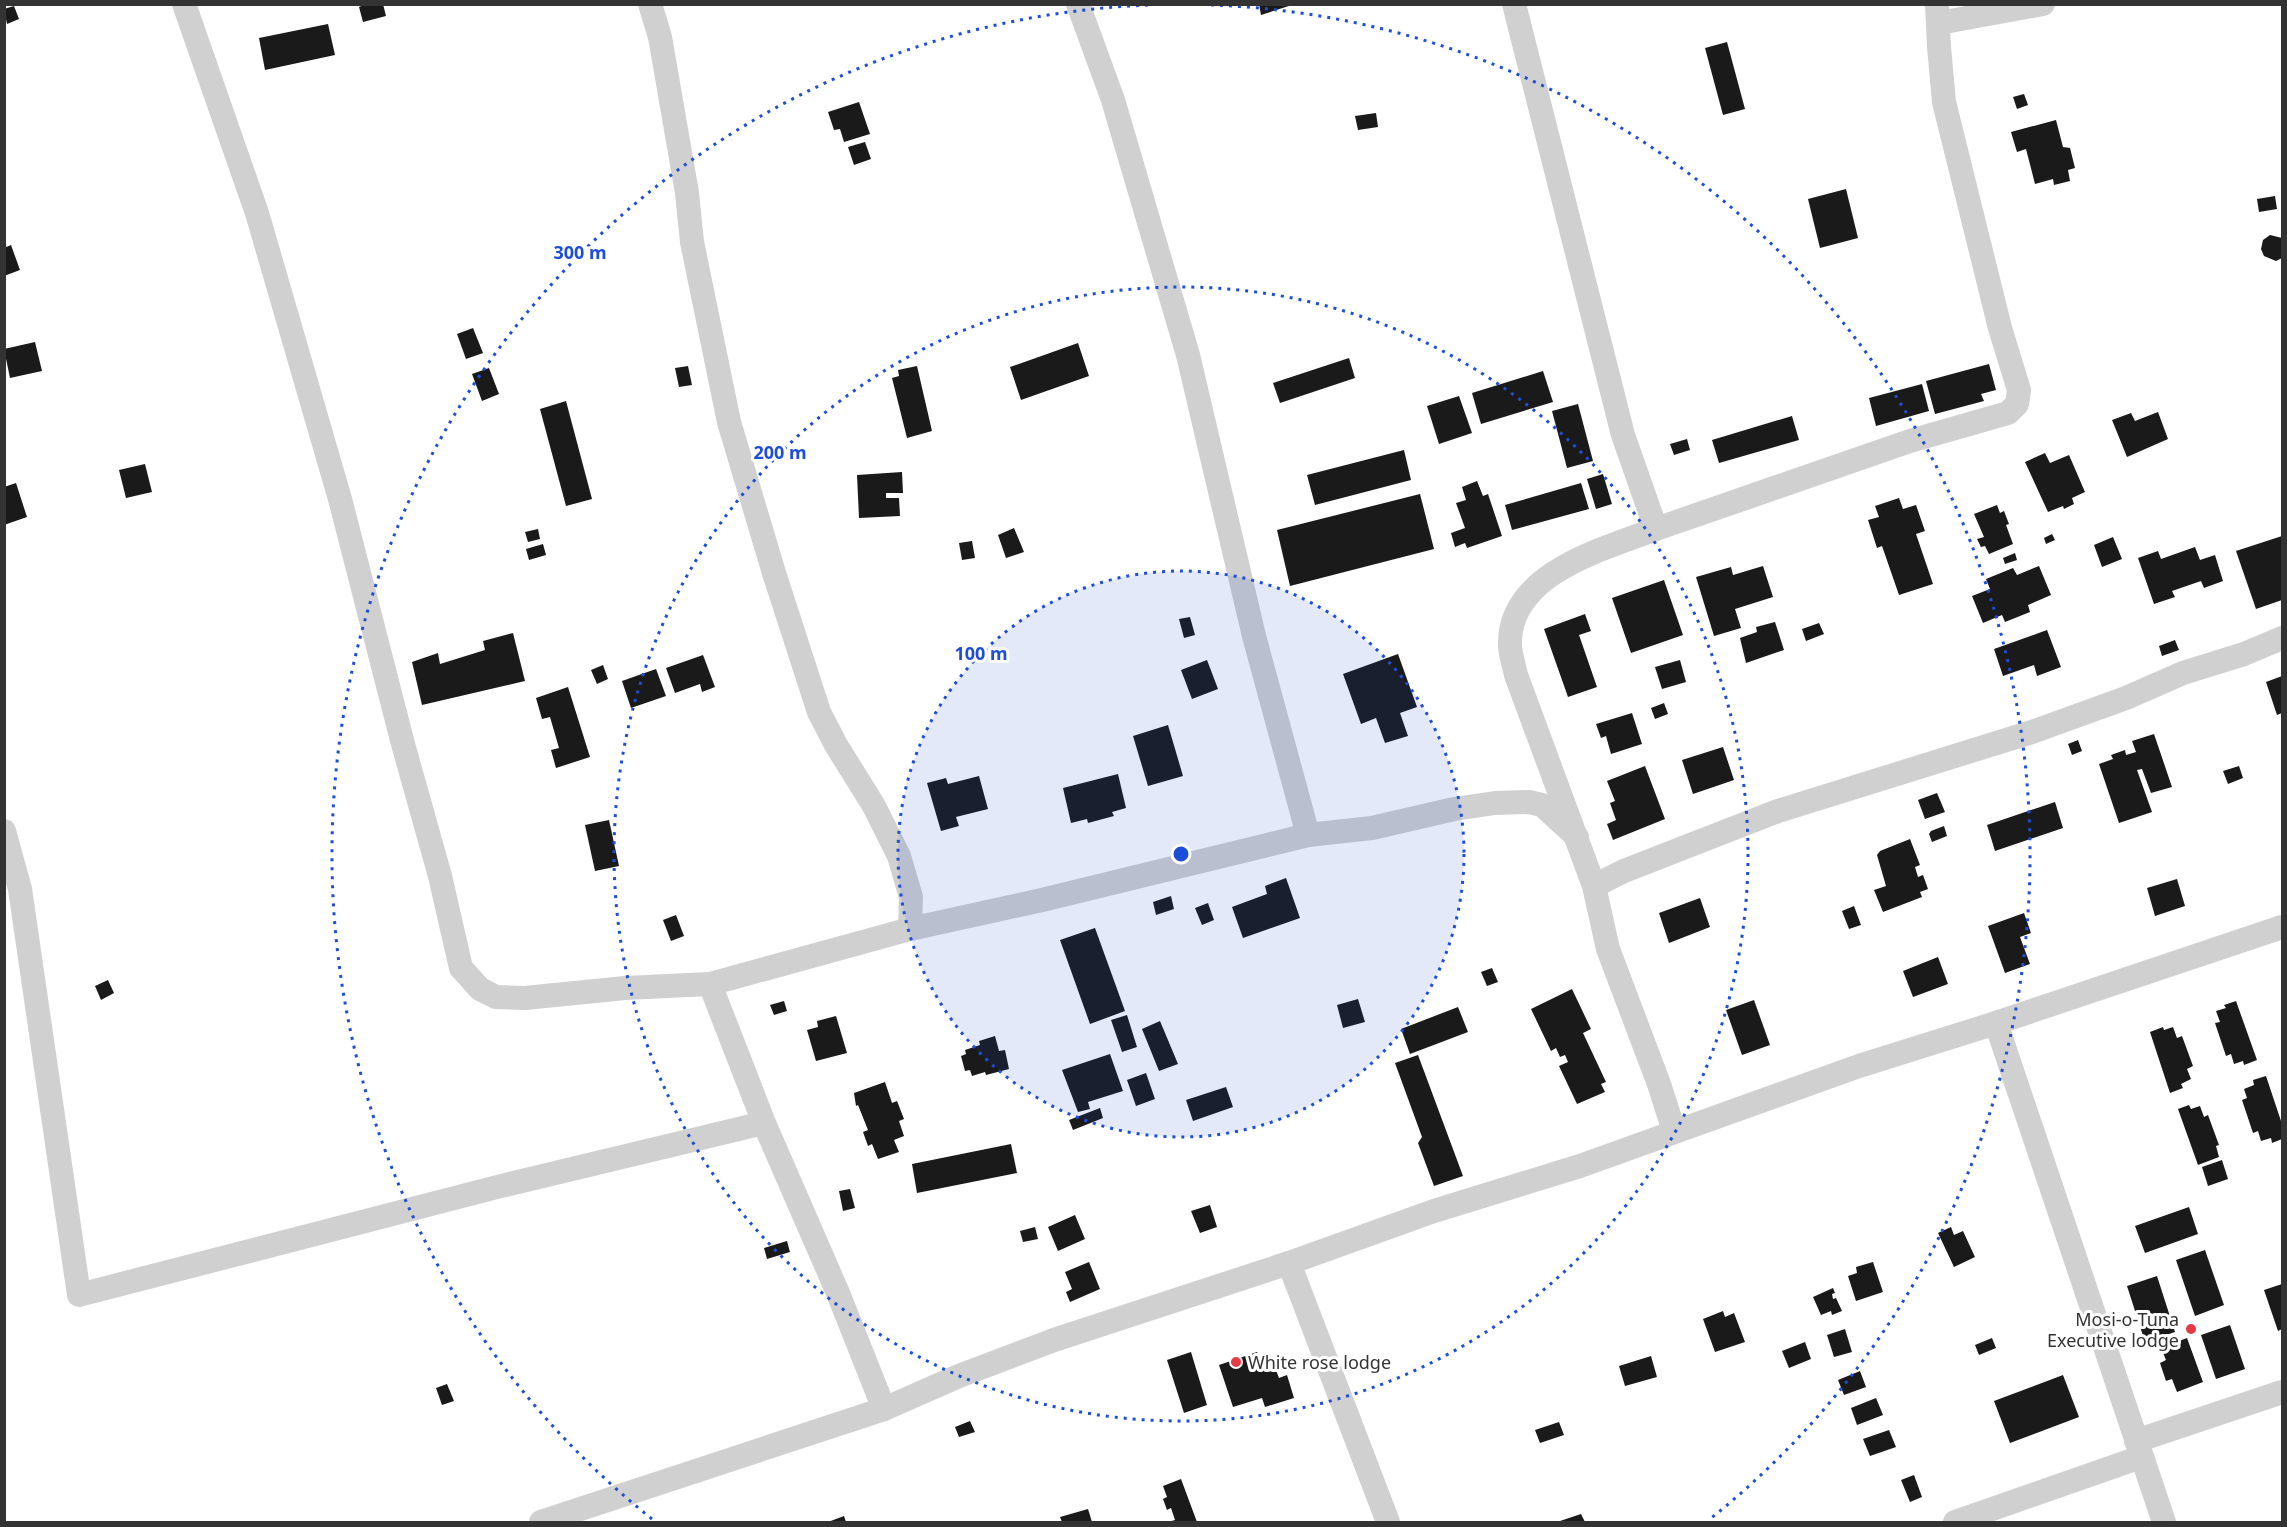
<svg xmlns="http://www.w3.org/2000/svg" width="2287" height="1527" viewBox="0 0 2287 1527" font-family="'Noto Sans',sans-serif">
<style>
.building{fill:#1a1a1a}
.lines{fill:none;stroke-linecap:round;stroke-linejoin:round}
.minor{stroke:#d0d0d0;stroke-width:24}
.ring{fill:none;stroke:#1d4ed8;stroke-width:3;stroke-dasharray:3 6}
.poi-dot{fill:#e63946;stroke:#fff;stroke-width:2}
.labels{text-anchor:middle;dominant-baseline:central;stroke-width:6;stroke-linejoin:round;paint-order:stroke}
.poi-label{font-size:18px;fill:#333;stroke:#fff;text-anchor:end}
.centre{fill:#1d4ed8;stroke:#fff;stroke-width:3}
.ring-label{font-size:18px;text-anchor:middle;font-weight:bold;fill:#1d4ed8;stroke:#fff;stroke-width:6;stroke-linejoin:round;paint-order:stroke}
</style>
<rect width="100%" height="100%" fill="#fff"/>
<!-- building -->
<g class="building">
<path d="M366 4H383L386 16 363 22 359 7Z"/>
<path d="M1259 4H1292V5L1261 15Z"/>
<path d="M14 6 19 19 7 24 4 9Z"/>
<path d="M328 24 335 55 265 70 259 38Z"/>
<path d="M1727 42 1745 109 1723 115 1705 48Z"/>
<path d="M2024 94 2028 105 2017 109 2013 97Z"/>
<path d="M859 102 870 134 844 142 840 129 834 130 828 112Z"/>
<path d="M1376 113 1378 127 1358 130 1355 116Z"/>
<path d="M2056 120 2063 147 2070 148 2075 168 2068 170 2070 181 2054 185 2053 179 2035 184 2026 149 2017 152 2011 132Z"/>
<path d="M865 142 871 159 854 165 848 147Z"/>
<path d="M1846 189 1858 238 1820 248 1808 199Z"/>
<path d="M2275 196 2277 209 2259 212 2257 199Z"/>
<path d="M2270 235 2282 238V258L2276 261 2264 256 2261 249 2263 240Z"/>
<path d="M11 245 20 270 4 276V248Z"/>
<path d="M473 328 483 353 466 359 457 334Z"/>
<path d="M35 342 42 371 10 378 4 349Z"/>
<path d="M1078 343 1089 376 1021 400 1010 367Z"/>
<path d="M1349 358 1355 378 1280 403 1273 383Z"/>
<path d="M1989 364 1996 390 1981 394 1984 401 1935 414 1926 381Z"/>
<path d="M688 366 692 385 679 387 675 368Z"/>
<path d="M917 366 932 431 907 438 892 378 899 376 898 370Z"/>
<path d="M489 368 499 394 482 401 472 374Z"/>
<path d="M1543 371 1553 402 1481 424 1472 393Z"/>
<path d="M1922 384 1929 411 1876 426 1869 398Z"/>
<path d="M1459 396 1472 433 1439 444 1427 406Z"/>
<path d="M566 401 592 499 566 506 540 409Z"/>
<path d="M1578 404 1593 461 1567 468 1552 411Z"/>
<path d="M2158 412 2168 439 2127 457 2112 420 2131 413 2135 421Z"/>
<path d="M1792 416 1799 440 1719 463 1712 440Z"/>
<path d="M1687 439 1690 450 1674 455 1670 444Z"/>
<path d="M1404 450 1411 480 1315 505 1307 475Z"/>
<path d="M2045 453 2050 463 2069 455 2085 492 2072 498 2074 504 2064 509 2063 506 2048 512 2025 462Z"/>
<path d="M145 464 152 492 126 498 119 470Z"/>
<path d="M902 472 903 493H886V498H899L900 516 859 518 857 475Z"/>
<path d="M1603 474 1612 504 1596 509 1587 479Z"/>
<path d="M1477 481 1483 496 1488 494 1502 536 1467 548 1465 543 1455 547 1451 533 1465 528 1456 503 1466 500 1462 487Z"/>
<path d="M16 483 27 517 4 525V487Z"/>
<path d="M1581 483 1589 509 1512 530 1505 505Z"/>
<path d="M1420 494 1434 549 1290 586 1277 530Z"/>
<path d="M1899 498 1903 509 1916 505 1925 531 1916 534 1933 584 1899 595 1882 546 1877 548 1868 520 1879 517 1875 506Z"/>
<path d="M1997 505 2000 513 2004 511 2009 524 2006 525 2013 544 1989 554 1985 546 1981 547 1977 539 1984 537 1974 514Z"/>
<path d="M1014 528 1024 552 1006 558 998 535Z"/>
<path d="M538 529 540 539 528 542 525 532Z"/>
<path d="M2052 534 2055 540 2046 544 2044 538Z"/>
<path d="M2282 536V600L2256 609 2236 551Z"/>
<path d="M2113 537 2122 559 2102 567 2094 545Z"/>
<path d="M972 541 975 558 962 560 959 543Z"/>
<path d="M543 544 546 555 529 560 526 549Z"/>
<path d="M2195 547 2200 560 2215 555 2223 581 2204 588 2201 581 2172 591 2175 597 2154 604 2138 558 2158 551 2161 559Z"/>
<path d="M2015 553 2017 560 2005 564 2003 558Z"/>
<path d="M1763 566 1773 597 1735 609 1741 628 1714 636 1696 577 1731 567 1733 575Z"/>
<path d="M2039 566 2051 595 2028 605 2030 612 2005 622 2002 615 1983 623 1972 596 1990 589 1986 579 2013 568 2017 575Z"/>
<path d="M1664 580 1683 635 1631 653 1612 598Z"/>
<path d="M1585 614 1591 631 1579 635 1597 687 1568 697 1544 629Z"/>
<path d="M1190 617 1195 635 1184 638 1179 619Z"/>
<path d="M1775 622 1784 650 1746 663 1740 638 1757 632 1756 627Z"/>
<path d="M1819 623 1824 634 1806 641 1802 629Z"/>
<path d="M2047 630 2061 667 2037 676 2034 665 2003 676 1994 649Z"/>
<path d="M513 633 525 681 422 705 412 662 438 653 440 664 485 650 483 641Z"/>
<path d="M2175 640 2179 650 2162 656 2159 646Z"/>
<path d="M1398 654 1417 707 1400 713 1408 736 1385 743 1376 718 1361 724 1343 674Z"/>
<path d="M703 655 715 687 702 692 700 684 675 693 666 668Z"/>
<path d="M1207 660 1218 689 1192 699 1181 670Z"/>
<path d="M1680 660 1686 682 1662 689 1655 667Z"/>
<path d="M603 665 608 679 597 684 591 670Z"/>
<path d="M656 669 666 696 631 708 622 681Z"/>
<path d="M2282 676V713L2277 715 2266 682Z"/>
<path d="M568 687 590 757 556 768 551 750 559 748 550 717 542 719 536 698Z"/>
<path d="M1664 703 1668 714 1655 719 1651 708Z"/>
<path d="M1632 713 1642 744 1611 754 1606 736 1601 738 1596 724Z"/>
<path d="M1168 725 1183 776 1148 786 1133 736Z"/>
<path d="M2154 734 2172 787 2151 793 2142 769 2137 770 2152 812 2119 823 2099 764 2113 759 2111 755 2125 750 2126 755 2136 752 2132 741Z"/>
<path d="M2078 740 2082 751 2072 755 2068 744Z"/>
<path d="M1723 747 1734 780 1693 794 1682 760Z"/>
<path d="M1645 766 1665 819 1613 840 1607 824 1616 820 1610 803 1615 801 1607 781Z"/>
<path d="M2239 766 2243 778 2228 784 2223 771Z"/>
<path d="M1118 774 1126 808 1112 812 1114 816 1088 823 1087 819 1071 823 1063 788Z"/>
<path d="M979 776 988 809 956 817 959 826 941 831 927 783 946 778 948 784Z"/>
<path d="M1937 793 1945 812 1925 819 1918 800Z"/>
<path d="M2055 802 2063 828 1995 851 1987 825Z"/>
<path d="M609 820 619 866 595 871 585 825Z"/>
<path d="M1944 826 1947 836 1932 842 1929 834 1931 831Z"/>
<path d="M1910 839 1920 865 1915 867 1918 877 1923 875 1928 889 1920 892 1922 897 1883 912 1874 890 1886 886 1877 855 1880 851Z"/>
<path d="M1286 878 1300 918 1243 938 1232 907 1267 894 1265 886Z"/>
<path d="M2177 879 2185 906 2155 916 2147 888Z"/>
<path d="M1171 896 1174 909 1156 915 1153 902Z"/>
<path d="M1700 898 1710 927 1669 943 1659 913Z"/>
<path d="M1208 903 1214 920 1202 925 1195 908Z"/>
<path d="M1854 906 1861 925 1849 929 1842 911Z"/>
<path d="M2024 913 2031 933 2020 937 2030 964 2005 973 1988 926Z"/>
<path d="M676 915 684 936 671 941 663 920Z"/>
<path d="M1095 928 1125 1011 1090 1024 1060 940Z"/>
<path d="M1938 957 1948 984 1913 997 1903 971Z"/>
<path d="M1492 968 1498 982 1487 986 1481 972Z"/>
<path d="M108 980 114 993 101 1000 95 986Z"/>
<path d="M1572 989 1591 1029 1583 1033 1606 1082 1601 1084 1605 1092 1577 1104 1559 1066 1568 1062 1565 1055 1560 1057 1556 1048 1551 1051 1531 1009Z"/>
<path d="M1358 999 1365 1022 1343 1028 1337 1005Z"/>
<path d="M1754 1000 1770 1045 1742 1055 1726 1010Z"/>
<path d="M784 1001 787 1011 774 1015 770 1005Z"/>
<path d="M2236 1001 2257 1060 2244 1065 2243 1061 2234 1064 2231 1054 2226 1056 2215 1023 2220 1022 2216 1011 2226 1008 2224 1005Z"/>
<path d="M1458 1007 1468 1032 1410 1054 1401 1029Z"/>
<path d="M1127 1015 1137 1047 1122 1052 1111 1020Z"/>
<path d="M836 1016 847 1053 816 1061 807 1030 818 1027 817 1021Z"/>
<path d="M1160 1021 1178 1064 1159 1071 1142 1029Z"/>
<path d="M2163 1027 2164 1030 2173 1027 2177 1038 2182 1036 2193 1066 2187 1069 2191 1079 2181 1084 2183 1088 2170 1093 2150 1032Z"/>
<path d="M995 1036 999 1051 1005 1050 1009 1069 986 1075 985 1072 972 1076 970 1070 965 1071 961 1056 966 1054 965 1050 980 1045 979 1041Z"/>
<path d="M1110 1054 1123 1091 1088 1102 1090 1109 1078 1112 1062 1070Z"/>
<path d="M1418 1055 1463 1176 1434 1186 1418 1143 1422 1137 1395 1063Z"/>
<path d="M1146 1073 1155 1099 1136 1106 1127 1080Z"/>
<path d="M2266 1076 2282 1124V1139L2272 1143 2271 1138 2261 1141 2258 1131 2253 1133 2242 1100 2247 1098 2244 1089 2254 1085 2253 1080Z"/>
<path d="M885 1082 892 1103 897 1101 904 1119 899 1121 904 1136 894 1140 899 1152 878 1159 872 1144 868 1146 863 1132 868 1130 858 1105 856 1106 854 1093Z"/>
<path d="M1226 1087 1233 1107 1193 1121 1186 1100Z"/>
<path d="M2189 1105 2191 1109 2200 1106 2204 1117 2208 1115 2219 1145 2216 1146 2219 1157 2198 1165 2178 1109Z"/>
<path d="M1100 1108 1103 1118 1073 1130 1069 1120Z"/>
<path d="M1011 1144 1017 1173 917 1193 912 1164Z"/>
<path d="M2222 1160 2228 1179 2208 1186 2202 1167Z"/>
<path d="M850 1189 855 1208 843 1211 839 1191Z"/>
<path d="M1210 1205 1217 1227 1200 1233 1191 1211Z"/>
<path d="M2189 1207 2198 1234 2145 1253 2135 1226Z"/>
<path d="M1075 1215 1085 1239 1058 1251 1048 1227Z"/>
<path d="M1035 1227 1038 1239 1023 1242 1020 1231Z"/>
<path d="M1951 1227 1954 1235 1963 1231 1975 1257 1954 1267 1938 1233Z"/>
<path d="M787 1241 790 1252 767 1259 764 1248Z"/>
<path d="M2205 1250 2224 1305 2195 1316 2176 1260Z"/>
<path d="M1089 1262 1100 1289 1070 1302 1066 1292 1072 1289 1065 1272Z"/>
<path d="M1873 1262 1883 1292 1856 1301 1848 1276 1857 1273 1856 1267Z"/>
<path d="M2157 1276 2175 1332 2145 1342 2127 1286Z"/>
<path d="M2282 1284V1329L2278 1331 2264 1290Z"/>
<path d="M1833 1288 1835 1293 1832 1294 1833 1299 1836 1298 1842 1311 1832 1315 1831 1311 1821 1315 1813 1297Z"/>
<path d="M1723 1311 1725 1317 1734 1313 1745 1342 1715 1352 1703 1319Z"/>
<path d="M2230 1325 2245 1369 2216 1379 2201 1335Z"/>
<path d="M1845 1329 1852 1352 1834 1357 1827 1335Z"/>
<path d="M1992 1338 1996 1348 1979 1355 1975 1345Z"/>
<path d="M2187 1338 2203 1382 2177 1392 2172 1379 2166 1381 2160 1363 2166 1360 2161 1348Z"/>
<path d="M1805 1342 1811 1359 1789 1368 1782 1351Z"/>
<path d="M1191 1352 1207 1405 1184 1413 1167 1360Z"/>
<path d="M1257 1352 1263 1368 1274 1365 1279 1378 1287 1375 1294 1398 1265 1407 1262 1398 1233 1407 1219 1365Z"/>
<path d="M1651 1356 1657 1377 1625 1386 1619 1366Z"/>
<path d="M1860 1371 1866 1387 1844 1395 1838 1380Z"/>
<path d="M2063 1375 2079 1417 2010 1443 1994 1401Z"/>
<path d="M447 1384 454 1401 442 1405 436 1388Z"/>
<path d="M1876 1398 1883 1415 1857 1425 1851 1408Z"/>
<path d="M970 1421 975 1432 959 1437 955 1427Z"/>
<path d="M1559 1422 1564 1435 1540 1443 1535 1430Z"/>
<path d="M1889 1430 1896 1447 1870 1456 1863 1439Z"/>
<path d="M1914 1475 1922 1497 1910 1502 1901 1480Z"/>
<path d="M1181 1479 1197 1522H1168L1175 1520 1171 1508 1167 1510 1163 1499 1167 1497 1163 1486Z"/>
<path d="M1088 1509 1092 1522H1062L1060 1517Z"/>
<path d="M1581 1514 1585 1522H1557Z"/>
<path d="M844 1516 846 1522H828Z"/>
</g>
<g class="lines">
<!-- minor -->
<g class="minor">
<path d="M184 4 257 213 340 499 403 744 440 876 461 968 480 989 496 997 525 998 625 988 710 984 910 929 1042 900 1308 835 1372 828 1454 809 1495 803 1529 802 1542 805 1577 837"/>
<path d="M650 4 660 37 687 193 692 242 729 422 774 573 819 712 836 745 874 806 899 856 911 897 910 929"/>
<path d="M1078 4 1113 100 1188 355 1254 636 1308 835"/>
<path d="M1514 4 1623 435 1656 529C1604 549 1509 573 1510 644 1510 654 1514 665 1516 675L1594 886 1608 949 1659 1084 1674 1131"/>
<path d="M1939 23 2043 4"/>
<path d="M1656 529 1910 441 2008 413 2017 404 2019 390 2000 328 1944 102 1939 47 1937 4"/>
<path d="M4 831 20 889 79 1295 501 1186 764 1123"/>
<path d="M1594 886 1624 871 1778 811 2032 732 2126 698 2183 673 2244 654 2282 638"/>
<path d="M710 984 764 1123 838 1293 884 1409"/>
<path d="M1996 1023 2282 927"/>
<path d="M1289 1263 1388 1522"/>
<path d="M2136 1441 2282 1392"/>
<path d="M541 1522 884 1409 959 1376 1054 1340 1289 1263 1434 1211 1580 1166 1859 1066 1996 1023 2164 1522"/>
<path d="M1955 1522 2141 1457"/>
</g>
</g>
<!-- distance rings -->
<circle cx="1181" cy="854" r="283" fill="#1d4ed8" fill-opacity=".12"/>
<g class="ring">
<circle cx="1181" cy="854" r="283"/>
<circle cx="1181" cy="854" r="567"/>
<path d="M652 1519A850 850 0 0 1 1151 5M1211 5A850 850 0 0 1 1710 1519"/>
</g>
<!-- markers -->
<g class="poi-dot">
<circle cx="2191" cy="1329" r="6"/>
<circle cx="1236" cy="1362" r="6"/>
</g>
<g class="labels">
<!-- poi labels -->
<g class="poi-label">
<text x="2179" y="1319">Mosi-o-Tuna<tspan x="2179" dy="21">Executive lodge</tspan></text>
<text x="1248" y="1362" text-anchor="start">White rose lodge</text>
</g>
</g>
<circle cx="1181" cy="854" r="9" class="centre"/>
<g class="ring-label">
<text x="580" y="259">300 m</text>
<text x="780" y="459">200 m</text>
<text x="981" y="660">100 m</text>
</g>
<!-- border -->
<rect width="2287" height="1527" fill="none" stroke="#333333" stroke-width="12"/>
</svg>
